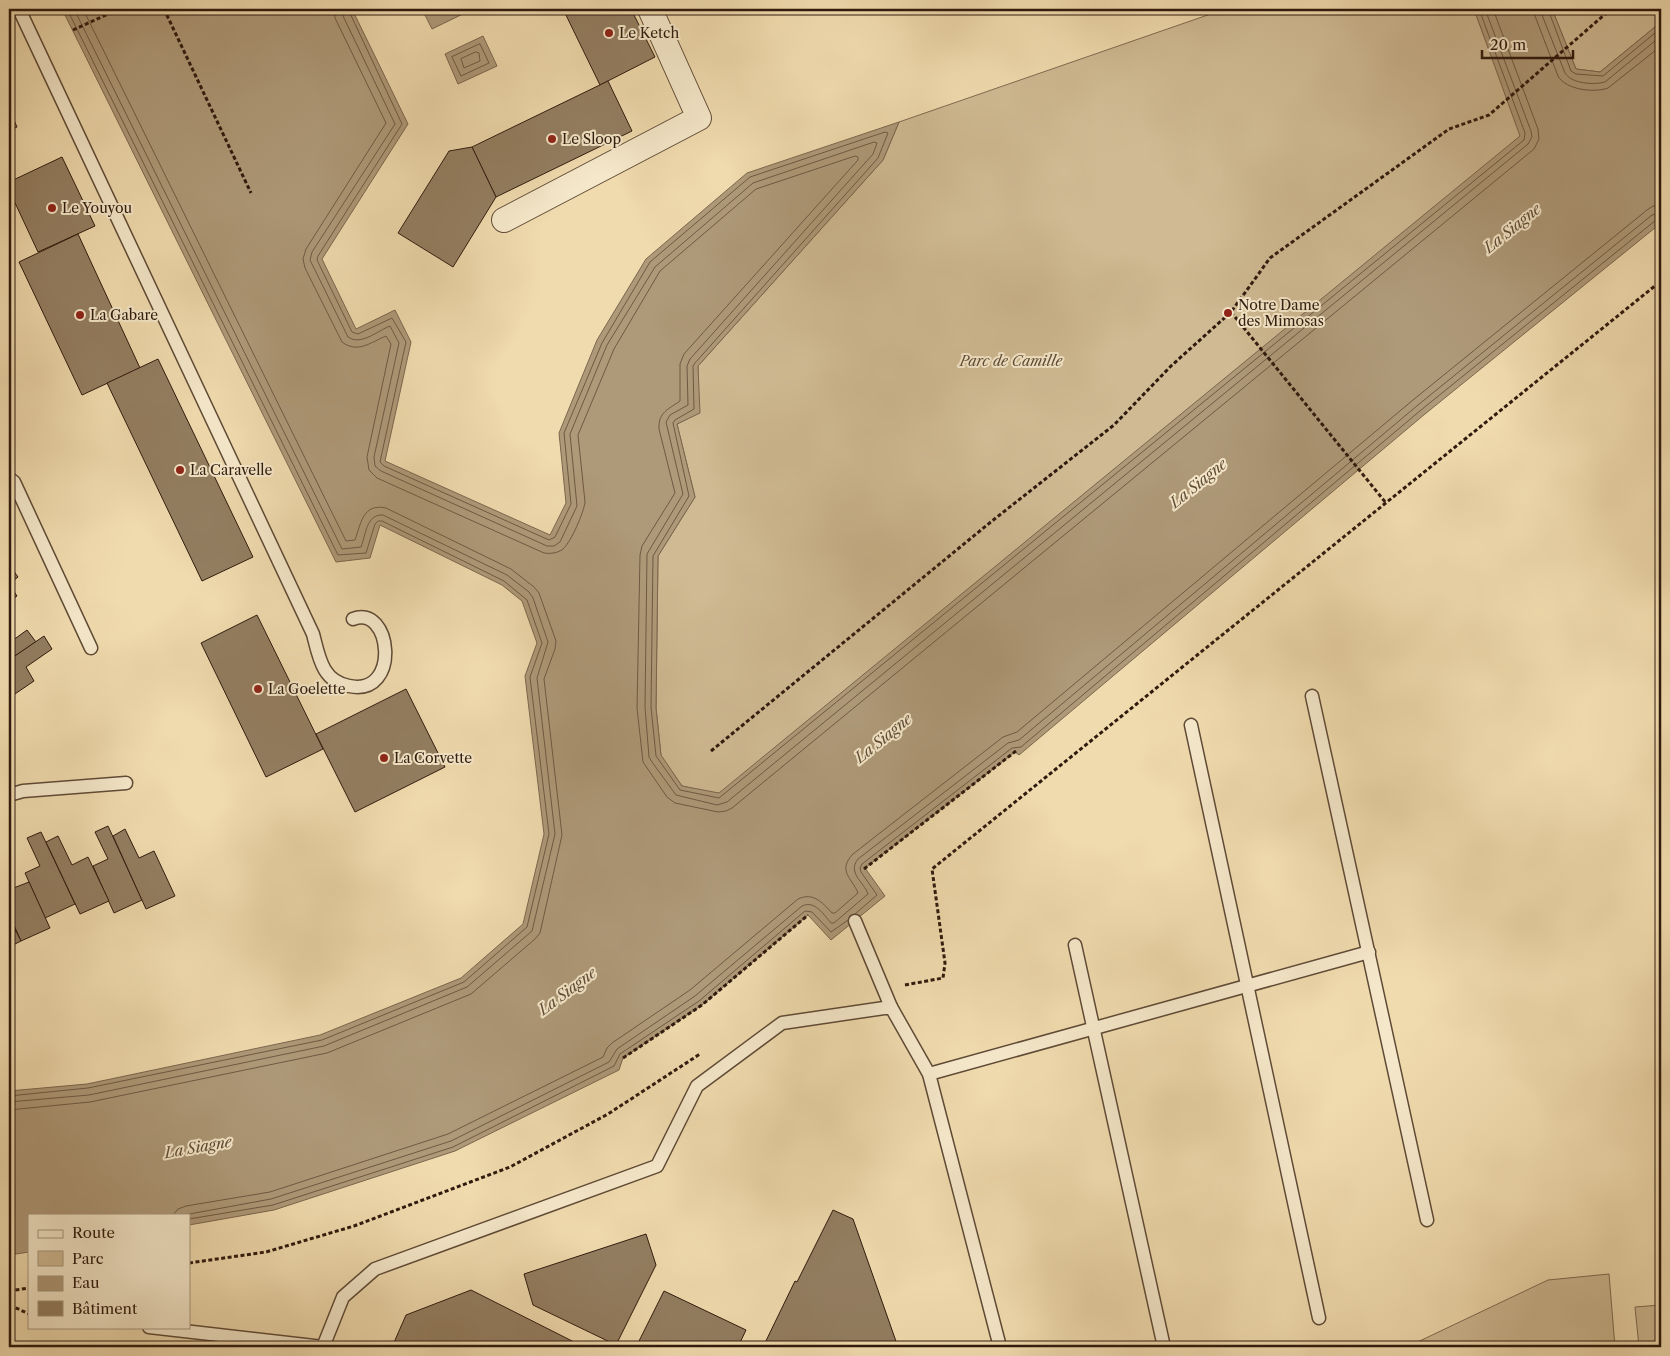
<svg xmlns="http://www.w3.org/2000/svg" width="1670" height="1356" viewBox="0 0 1670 1356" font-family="'Libre Caslon Text',serif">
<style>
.green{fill:#cfba93;stroke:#7f6a50}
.water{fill:#ae9978;stroke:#7b664e}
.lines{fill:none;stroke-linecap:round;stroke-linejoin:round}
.shore{stroke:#6e5a43;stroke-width:1}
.building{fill:#937e61;stroke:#2f1a0e}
.service-casing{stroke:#5f4a36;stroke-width:15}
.minor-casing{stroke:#5f4a36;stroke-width:26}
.path{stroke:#2f1a0e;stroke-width:3;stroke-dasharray:4 2.5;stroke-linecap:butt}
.service{stroke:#f5e8ca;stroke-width:12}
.minor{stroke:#f5e8ca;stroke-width:24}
.poi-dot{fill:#8f2418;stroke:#f5e8ca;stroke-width:2}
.labels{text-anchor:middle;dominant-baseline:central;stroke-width:4;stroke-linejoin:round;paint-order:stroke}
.poi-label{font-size:14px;fill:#2f1a0e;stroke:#f5e8ca;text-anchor:start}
.park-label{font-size:14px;font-style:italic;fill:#5f4a36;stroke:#f5e8ca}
.water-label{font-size:15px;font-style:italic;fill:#624d38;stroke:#f5e8ca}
</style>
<rect width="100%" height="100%" fill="#f0dbae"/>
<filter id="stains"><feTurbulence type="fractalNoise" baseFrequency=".004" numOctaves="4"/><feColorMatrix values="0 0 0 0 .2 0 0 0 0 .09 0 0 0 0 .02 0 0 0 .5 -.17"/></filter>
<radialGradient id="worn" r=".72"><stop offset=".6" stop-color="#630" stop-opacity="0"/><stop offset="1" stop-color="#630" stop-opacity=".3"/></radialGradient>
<!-- green -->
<g class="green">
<path d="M1225 9H1474L1521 136 719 794 682 786 661 756 656 708 658 556 695 497 677 424 699 413 698 366 883 160 899 122Z"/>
<path d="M1552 9H1661V22L1600 72 1576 69Z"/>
<path d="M1609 1274 1615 1347H1407L1548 1280Z"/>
<path d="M1661 1305V1347H1639L1635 1307Z"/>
</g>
<!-- water -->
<g class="water">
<path d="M62 9H352L408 124 322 259 356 329 395 310 411 342 385 461 550 535 566 503 559 433 597 340 646 259 747 173 899 122 883 160 698 366 700 413 677 424 695 497 658 556 656 708 661 755 682 786 719 793 1520 136 1474 9H1552L1576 69 1600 72 1661 22V223L1425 414 1019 755 1015 752 865 868 885 896 831 940 808 915 702 1005 623 1058 619 1070 455 1151 274 1210 189 1225V1215H29V1252L9 1255V1091L87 1084 320 1035 461 978 523 924 544 834 525 676 537 643 522 601 502 585 380 525 370 558 336 562Z"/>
<path d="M422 9H473L432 29Z"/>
<path d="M483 36 497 66 458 84 445 54Z"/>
</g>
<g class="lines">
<!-- shore -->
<g class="shore">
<path d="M334 9 335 18 386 123 306 249 303 259 305 268 342 342C358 354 371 342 386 336L391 344 367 457 369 470 377 478 544 553C551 554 558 553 563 549 571 542 584 512 585 502L578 435 614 349 660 271 756 189 855 156 858 157V160L684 354 680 364V401C669 409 658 412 659 429L675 493 642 546 640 555 637 708 643 762 667 797 675 803 718 812 726 811 732 808 1534 149 1539 139 1538 129 1493 9"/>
<path d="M341 9 343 16 395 124 312 252 310 260 348 337C361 346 377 331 390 326L399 343 374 457 375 466 381 471 547 546H554L560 542 577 506 570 434 607 345 655 267 753 183 874 142 877 143 873 154 690 359 687 366 688 405 670 415 666 422 683 494 647 554 645 707 649 757 652 762 676 795 717 805 727 802 1528 144 1532 137 1531 131 1485 9"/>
<path d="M348 9 402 124 318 256 317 260 352 332 358 334 392 318 406 342 380 462 384 466 549 540 555 537 571 504 564 433 602 343 650 262 750 177 885 132 888 133 878 158 695 363 693 366 694 409 675 420 673 423 689 496 653 556 651 707 656 756 680 790 719 798 1524 140 1525 133 1479 9"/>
<path d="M1534 9 1535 16 1558 76C1566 90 1594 93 1608 88L1661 46"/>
<path d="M1541 9 1542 15 1565 73C1572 84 1594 85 1605 82L1661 36"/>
<path d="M1548 9 1571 71 1576 74 1603 76 1661 28"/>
<path d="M480 44 489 63 461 76 452 57Z"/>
<path d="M476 52 479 53 480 61 464 68 461 59Z"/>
<path d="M855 914 877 895 861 872 860 868 862 864 1012 748 1021 747 1421 410 1656 220 1661 219"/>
<path d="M9 1096 88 1088 322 1040 464 982 527 927 549 834 530 677 542 643 527 600 504 581 382 521H378L375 524 366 553 338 555 67 9"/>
<path d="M9 1102 89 1095 324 1046 467 987 532 931 555 834 537 678 548 642 533 598 529 592 507 575 383 515C366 514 366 535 361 547L342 549 74 9"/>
<path d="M9 1110 90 1102 327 1053 471 994 535 939 540 933 562 835 544 679 555 649 556 641 539 593 534 587 511 569 386 508C363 503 361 523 355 540L346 541 83 9"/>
<path d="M173 1215 178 1209 186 1206 270 1192 448 1134 603 1057 607 1048 612 1043 690 990 798 899C813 892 822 902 832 913H835L858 893C852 878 837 871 853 854L1003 737 1017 732 1413 400 1647 210 1653 206 1661 205"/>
<path d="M184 1215 271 1199 451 1141 609 1062 617 1049 695 996 802 906C815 900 823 914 831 923H834L868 894C864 882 847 873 858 859L1008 743 1019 740 1418 405 1652 215 1661 213"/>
<path d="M189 1219 273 1205 453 1147 614 1066 620 1054 699 1001 805 911 812 912 831 932 848 920"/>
</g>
</g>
<!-- building -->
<g class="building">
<path d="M563 9H631L655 57 600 85Z"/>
<path d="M608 81 632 131 496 197 472 147Z"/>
<path d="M9 109 17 127 9 131Z"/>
<path d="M472 147 496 197 453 267 398 233 449 151Z"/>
<path d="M62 157 95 226 38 252 9 190V182Z"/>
<path d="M78 234 140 368 82 395 19 262Z"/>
<path d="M158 359 253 557 202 581 107 383Z"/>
<path d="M10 566 18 577 9 584V567Z"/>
<path d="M9 584 17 596 9 602Z"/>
<path d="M257 615 323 749 266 777 201 643Z"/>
<path d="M27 630 36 642 9 660V643Z"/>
<path d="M44 636 52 649 26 667 34 681 9 698V660Z"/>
<path d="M406 689 445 767 355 812 316 734Z"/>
<path d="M108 826 142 900 114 913 93 866 108 859 95 832Z"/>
<path d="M125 829 139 858 154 851 175 896 146 909 113 836Z"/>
<path d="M41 832 75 904 45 918 25 873 40 866 27 838Z"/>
<path d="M58 836 72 865 88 857 109 901 80 914 46 842Z"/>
<path d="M29 882 50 928 21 941 9 914V883L11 889Z"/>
<path d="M9 914 16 931 9 934Z"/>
<path d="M16 931 21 941 9 947V934Z"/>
<path d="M833 1210 853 1219 898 1347H763L795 1281 797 1282Z"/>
<path d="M646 1234 656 1265 616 1345 533 1305 524 1274Z"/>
<path d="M471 1290 584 1347H392L406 1315Z"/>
<path d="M664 1291 746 1330 738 1347H636Z"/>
<path d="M1535 1344V1347H1492Z"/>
</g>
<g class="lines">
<!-- service casing -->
<g class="service-casing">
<g id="service">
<path d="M19 9 313 634C319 657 322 681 349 686 402 697 391 603 353 619"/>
<path d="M9 478 14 482 91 648"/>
<path d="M1312 696 1427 1220"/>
<path d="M1191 725 1319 1318"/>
<path d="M9 795 23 791 126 783"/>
<path d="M855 921 891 1007"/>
<path d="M1075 945 1164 1347"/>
<path d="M929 1074 1369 952"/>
<path d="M149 1327 323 1347"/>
<path d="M323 1347 343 1297 375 1269 657 1166 697 1086 782 1023 891 1007 929 1074 1000 1347"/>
</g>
</g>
<!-- minor casing -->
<g class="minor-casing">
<path id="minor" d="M504 220 699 118 650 9"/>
</g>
<!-- path -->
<g class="path">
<path d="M164 9 251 193"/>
<path d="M73 30 119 9"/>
<path d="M1231 312 1386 503"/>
<path d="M711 751 992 521 1114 425 1171 366 1231 312 1270 258 1449 129 1489 115 1611 9"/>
<path d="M864 869 1016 751"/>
<path d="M905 985 943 978 945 963 932 869 1661 281"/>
<path d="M623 1058 702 1005 808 915"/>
<path d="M189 1263 266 1252 354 1226 510 1167 608 1114 700 1054"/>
<path d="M9 1291 29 1288"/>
<path d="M9 1297 14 1307 29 1314"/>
</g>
<!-- service -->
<use href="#service" class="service"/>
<!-- minor -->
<use href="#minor" class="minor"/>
</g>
<!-- markers -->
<g class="poi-dot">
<circle cx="609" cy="33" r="5"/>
<circle cx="552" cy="139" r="5"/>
<circle cx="52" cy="208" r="5"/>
<circle cx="1228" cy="313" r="5"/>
<circle cx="80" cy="315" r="5"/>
<circle cx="180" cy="470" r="5"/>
<circle cx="258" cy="689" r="5"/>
<circle cx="384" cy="758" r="5"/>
</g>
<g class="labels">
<!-- poi labels -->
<g class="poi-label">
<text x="619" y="33">Le Ketch</text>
<text x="562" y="139">Le Sloop</text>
<text x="62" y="208">Le Youyou</text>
<text x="1238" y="305">Notre Dame<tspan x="1238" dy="16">des Mimosas</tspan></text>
<text x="90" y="315">La Gabare</text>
<text x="190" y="470">La Caravelle</text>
<text x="268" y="689">La Goelette</text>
<text x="394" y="758">La Corvette</text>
</g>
<!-- park labels -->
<g class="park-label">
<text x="1011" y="361">Parc de Camille</text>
</g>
<!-- water labels -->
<g class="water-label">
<text transform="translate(1512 228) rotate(-39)">La Siagne</text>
<text transform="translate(1198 483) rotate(-39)">La Siagne</text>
<text transform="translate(883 738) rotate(-39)">La Siagne</text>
<text transform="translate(567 991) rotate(-37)">La Siagne</text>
<text transform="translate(198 1147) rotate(-10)">La Siagne</text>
</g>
</g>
<!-- margin -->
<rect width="1670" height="1356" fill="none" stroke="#f0dbae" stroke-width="30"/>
<rect x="10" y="10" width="1650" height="1336" fill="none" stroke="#2f1a0e" stroke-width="2.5"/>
<rect x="15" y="15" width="1640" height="1326" fill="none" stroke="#2f1a0e"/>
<!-- legend -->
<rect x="28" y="1214" width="162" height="115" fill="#f5e8ca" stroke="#a6967f"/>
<rect x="38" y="1230" width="25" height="8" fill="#f5e8ca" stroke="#a6967f"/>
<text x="72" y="1238" font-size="15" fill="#2f1a0e">Route</text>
<rect x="38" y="1251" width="25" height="15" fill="#cfba93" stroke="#a6967f"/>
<text x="72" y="1264" font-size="15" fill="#2f1a0e">Parc</text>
<rect x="38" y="1276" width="25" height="15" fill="#ae9978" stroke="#a6967f"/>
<text x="72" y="1288" font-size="15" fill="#2f1a0e">Eau</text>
<rect x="38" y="1301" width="25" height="15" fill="#937e61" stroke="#a6967f"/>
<text x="72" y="1314" font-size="15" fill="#2f1a0e">Bâtiment</text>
<!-- scale -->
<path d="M1482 50v8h91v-8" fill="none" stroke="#2f1a0e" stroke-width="2.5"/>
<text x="1490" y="50" font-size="15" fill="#2f1a0e" stroke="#f5e8ca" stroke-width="4" paint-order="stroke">20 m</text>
<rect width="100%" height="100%" filter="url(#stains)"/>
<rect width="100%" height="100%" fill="url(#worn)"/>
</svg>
